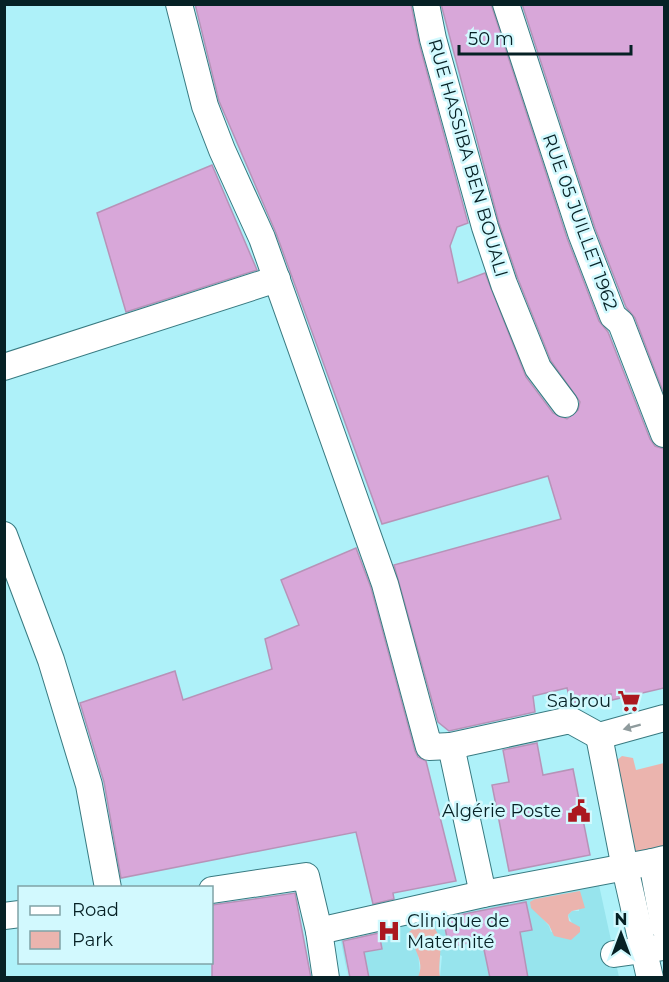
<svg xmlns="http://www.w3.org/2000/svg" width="669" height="982" viewBox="0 0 669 982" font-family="Montserrat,sans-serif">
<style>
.built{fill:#97e4ed;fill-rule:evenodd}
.green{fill:#ebb4ae}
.building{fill:#d8a7d9;stroke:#b793b8;stroke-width:1.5}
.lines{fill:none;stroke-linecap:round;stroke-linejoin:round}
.minor-casing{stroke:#387a81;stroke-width:28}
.minor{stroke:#fff;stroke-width:26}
.oneway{fill:#8f9b9d}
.labels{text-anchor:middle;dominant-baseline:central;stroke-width:5;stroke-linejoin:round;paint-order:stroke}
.street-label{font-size:18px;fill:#062125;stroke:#d2f9fe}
.poi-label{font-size:18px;fill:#062125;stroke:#d2f9fe;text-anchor:end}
</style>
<rect width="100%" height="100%" fill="#aef1f9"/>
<!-- built -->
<path class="built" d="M599 885 619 977H528L520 932 532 930 526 903 443 918 449 946 482 940 490 977H440L442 956 411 944 418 952 420 974 418 977H369L364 952 382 949 379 932 343 938 348 977 340 936ZM580 891 579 911H572L568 915 572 923 551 932 549 926 537 912Z"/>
<!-- green -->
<g class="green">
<path d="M622 756 633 758 636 770 664 763V848L634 853 616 761Z"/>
<path d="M580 891 585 908 572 911 568 915 569 921 580 927V932L571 940 554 936 549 925 531 908 530 902 535 899Z"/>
<path d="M431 924C447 940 437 959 440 977H418C426 961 412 948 409 932L416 926Z"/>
</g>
<!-- building -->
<g class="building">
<path d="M195 4H411L419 43 468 223 457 227 450 246 458 283 485 273 526 377 553 413 567 419 578 410 580 402 551 361 518 279 499 223 441 4H491L567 238 599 321 608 332 650 439 655 446 664 449V688L612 700 611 694 571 703 567 688 533 696 535 712 449 731 438 722 394 565 561 519 548 476 382 524 276 233 219 101Z"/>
<path d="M522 4H664V394L635 318 626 307 595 228Z"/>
<path d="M212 165 257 270 126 312 97 213Z"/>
<path d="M356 548 371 588 415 751 418 757 426 761 456 881 393 893 394 899 373 904 356 832 121 878 104 782 80 703 175 671 183 700 272 669 265 639 299 625 281 580Z"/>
<path d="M537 743 543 775 573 769 590 855 509 871 492 785 509 782 503 750Z"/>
<path d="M295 893 311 978H212V905Z"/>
<path d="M526 902 532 930 520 932 528 978H490L482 940 449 947 443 918Z"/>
<path d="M379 933 382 949 364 952 369 978H350L343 941Z"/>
</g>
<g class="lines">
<!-- minor casing -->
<g class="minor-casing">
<g id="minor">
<path d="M179 4 205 106 222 150 262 238 385 584 429 747 451 746"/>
<path d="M426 4 433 39 485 227 504 284 538 368 565 404"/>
<path d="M506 4 581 233 613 316 621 323 664 434"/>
<path d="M4 367 277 279"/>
<path d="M4 535 51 660 89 785 108 888"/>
<path d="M599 736 625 868 650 978"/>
<path d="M599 736 664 718"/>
<path d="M664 859 652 862 664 927"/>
<path d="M212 890 306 876 319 931 483 894 652 862"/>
<path d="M483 894 451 746 570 720 599 736"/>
<path d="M4 916 20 914"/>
<path d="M319 931 326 978"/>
<path d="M614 954 664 947"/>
</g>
</g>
<!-- minor -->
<use href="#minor" class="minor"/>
</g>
<!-- one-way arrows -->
<defs><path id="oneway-solid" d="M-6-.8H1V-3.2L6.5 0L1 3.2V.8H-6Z" transform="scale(1.5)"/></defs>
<use class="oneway" href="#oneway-solid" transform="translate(632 727) rotate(165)"/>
<!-- icons -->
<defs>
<g id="supermarket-bare" transform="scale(1.8)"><path d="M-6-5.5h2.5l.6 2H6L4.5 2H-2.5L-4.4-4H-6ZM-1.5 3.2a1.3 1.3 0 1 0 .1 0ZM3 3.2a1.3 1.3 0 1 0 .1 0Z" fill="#ab181f" stroke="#d2f9fe" stroke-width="2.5" paint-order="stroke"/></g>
<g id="civic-bare" transform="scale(1.8)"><path d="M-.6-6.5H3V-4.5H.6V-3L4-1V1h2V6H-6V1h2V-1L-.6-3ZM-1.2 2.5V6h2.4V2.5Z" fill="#ab181f" stroke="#d2f9fe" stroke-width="2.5" paint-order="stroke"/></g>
<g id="hospital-bare" transform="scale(1.8)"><path d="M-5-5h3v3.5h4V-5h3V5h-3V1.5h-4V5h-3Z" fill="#ab181f" stroke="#d2f9fe" stroke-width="2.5" paint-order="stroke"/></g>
</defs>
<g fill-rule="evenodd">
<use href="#supermarket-bare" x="629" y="701"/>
<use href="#civic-bare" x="579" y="811"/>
<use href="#hospital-bare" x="389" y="931"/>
</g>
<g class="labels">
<!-- street labels -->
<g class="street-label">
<text transform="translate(468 158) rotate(74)">RUE HASSIBA BEN BOUALI</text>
<text transform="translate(580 222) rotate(70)">RUE 05 JUILLET 1962</text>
</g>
<!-- poi labels -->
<g class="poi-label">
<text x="611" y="701">Sabrou</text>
<text x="561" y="811">Algérie Poste</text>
<text x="407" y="921" text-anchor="start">Clinique de<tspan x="407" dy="21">Maternité</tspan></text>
</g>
</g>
<!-- border -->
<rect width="669" height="982" fill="none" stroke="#062125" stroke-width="12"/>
<!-- legend -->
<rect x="18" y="886" width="195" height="78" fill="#d2f9fe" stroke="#80a3a7" stroke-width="1.5"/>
<rect x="30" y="906" width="30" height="9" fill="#ffffff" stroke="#80a3a7" stroke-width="1.5"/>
<text x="72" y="916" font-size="18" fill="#062125">Road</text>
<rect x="30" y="931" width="30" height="18" fill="#ebb4ae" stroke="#80a3a7" stroke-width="1.5"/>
<text x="72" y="946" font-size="18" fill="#062125">Park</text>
<!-- north arrow -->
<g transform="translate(621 934)" stroke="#d2f9fe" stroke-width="4.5" paint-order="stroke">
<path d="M0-4.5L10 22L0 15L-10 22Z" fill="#062125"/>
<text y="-9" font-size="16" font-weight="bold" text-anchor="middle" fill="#062125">N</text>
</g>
<!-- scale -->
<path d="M459 45v9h172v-9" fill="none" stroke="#062125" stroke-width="3"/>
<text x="468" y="45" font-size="18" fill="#062125" stroke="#d2f9fe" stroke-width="4.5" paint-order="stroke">50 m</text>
</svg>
